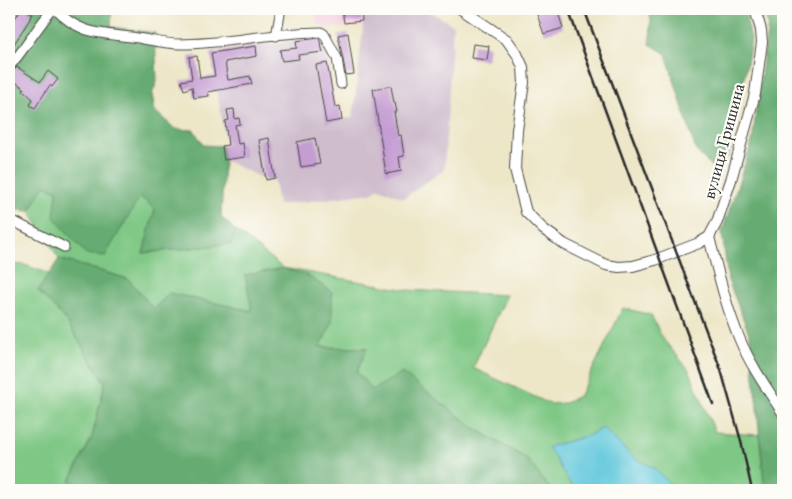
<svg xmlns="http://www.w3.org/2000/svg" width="792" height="499" viewBox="0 0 792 499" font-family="'EB Garamond',serif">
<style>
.built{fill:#f3cfdf}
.industrial{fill:#cfbdce}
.green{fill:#7ec784;stroke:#547958}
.forest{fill:#66ac72;stroke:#486c4e}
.water{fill:#60c7dc;stroke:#467984}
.building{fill:#c49dd3}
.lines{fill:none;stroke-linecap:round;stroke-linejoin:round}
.minor-casing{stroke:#484742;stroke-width:11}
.tertiary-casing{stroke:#484742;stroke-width:12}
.minor{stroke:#fff;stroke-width:9}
.tertiary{stroke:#fff;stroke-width:10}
.rail{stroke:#2b2b2b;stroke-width:2.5}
.labels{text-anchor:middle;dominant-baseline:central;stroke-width:4.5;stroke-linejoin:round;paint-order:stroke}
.street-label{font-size:18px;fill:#2b2b2b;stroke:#fdfcf7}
</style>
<rect width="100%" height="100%" fill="#fdfcf7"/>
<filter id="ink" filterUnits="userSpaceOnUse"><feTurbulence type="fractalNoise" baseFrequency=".02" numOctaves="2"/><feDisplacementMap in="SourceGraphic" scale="10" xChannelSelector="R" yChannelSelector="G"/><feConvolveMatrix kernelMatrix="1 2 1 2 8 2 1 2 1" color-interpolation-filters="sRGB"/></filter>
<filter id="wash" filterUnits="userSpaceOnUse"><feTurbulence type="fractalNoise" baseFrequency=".0096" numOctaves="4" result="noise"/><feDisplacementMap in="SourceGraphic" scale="20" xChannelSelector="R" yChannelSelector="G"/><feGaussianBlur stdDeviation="1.12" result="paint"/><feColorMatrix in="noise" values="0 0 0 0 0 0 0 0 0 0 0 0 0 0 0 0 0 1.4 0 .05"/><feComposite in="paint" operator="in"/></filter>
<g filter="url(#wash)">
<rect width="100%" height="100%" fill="#ede6c7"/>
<!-- built -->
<path class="built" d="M316 9H365L363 26 327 28 317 24Z"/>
<!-- industrial -->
<path class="industrial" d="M365 9H425L453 25 444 170 403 198 379 188 371 193 278 205 274 179 266 180 224 160 222 146 226 145 211 53 322 37 328 62 334 107 340 106 342 119 353 118Z"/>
<!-- green -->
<g class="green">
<path d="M45 185 57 191 140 196 155 209 143 253 230 244 236 231 283 268 408 290 507 295 473 368 550 404 565 403 580 395 623 308 651 315 663 339 689 370 715 432 759 435 765 490H551L527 459 476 429 372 390 357 372 367 348 319 347 332 323 252 311 169 293 154 309 128 279 59 259 30 211Z"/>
<path d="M9 264 25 265 49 274 38 291 65 319 105 383 92 437 70 481 77 490H9Z"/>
</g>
<!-- forest -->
<g class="forest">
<path d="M9 9H118L112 11 111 27 155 33 157 82 152 94 155 111 175 129 194 130 203 145 222 146 224 160 221 217 236 231 231 244 143 253 155 209 140 197 105 256 86 254 54 217 57 191 45 185 30 211 11 210 9 208Z"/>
<path d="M648 9H744L751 39 741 98 728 157 712 167 696 151 666 54 650 44 651 20Z"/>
<path d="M762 9H783V490H765L750 336 728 280 722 232 752 142 768 24Z"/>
<path d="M59 259 128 279 154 309 169 293 252 311 245 275 283 268 308 276 332 292V323L320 347 367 348 357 372 372 390 402 373 476 429 527 459 551 490H77L70 481 92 437 105 383 65 319 38 291Z"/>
</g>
<!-- water -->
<path class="water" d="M603 428 633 457 654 468 676 490H577L568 480 548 447 589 435Z"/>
<g id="blocks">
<!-- building -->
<g class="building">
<path d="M21 9H25L33 14 9 52V28Z"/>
<path d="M342 9H361L362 21 344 23Z"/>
<path d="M535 9H557L563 28 544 34Z"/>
<path d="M348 33 354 74 346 75 338 35Z"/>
<path d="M319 38 323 52 298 55 299 59 282 61 280 50 297 48 296 41Z"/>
<path d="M473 44 489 46 487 60 471 58Z"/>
<path d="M256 46 257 56 225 62 228 80 250 76 252 84 208 92 209 96 194 98 192 87 184 90 181 81 192 79 189 57 197 56 200 78 215 76 211 53Z"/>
<path d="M327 63 335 107 340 106 342 120 326 123 316 65Z"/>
<path d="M17 67 40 82 48 71 58 79 52 87 50 85 35 108 30 105 33 99 23 90 24 88 14 81 9 88V73L13 71Z"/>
<path d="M391 86 394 103H395L397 112H394L398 136 401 135 404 156 399 157 401 171 386 174 373 89Z"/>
<path d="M234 109 235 119 239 118 240 124 235 125 238 144 243 143 245 157 224 160 222 146 228 145 225 121 229 120 227 110Z"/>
<path d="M269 138 275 178 266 180 259 140Z"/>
<path d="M315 138 320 164 301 167 297 142Z"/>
</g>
</g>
</g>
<g filter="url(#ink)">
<use href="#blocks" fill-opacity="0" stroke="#484742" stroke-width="1"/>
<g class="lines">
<!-- minor casing -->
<g class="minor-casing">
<g id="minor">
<path d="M55 9C79 34 99 33 131 37 147 39 164 44 180 44 227 44 274 32 321 32L324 34 337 58 341 84"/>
<path d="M276 36 281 9"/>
<path d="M9 67C25 49 37 27 53 9"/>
<path d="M9 219 64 247"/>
</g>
</g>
<!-- tertiary casing -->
<g class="tertiary-casing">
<g id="tertiary">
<path d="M461 9 507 40 517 54 523 67 524 83 517 130 515 169 526 212 543 229 564 244 606 265 619 267 633 266 655 260 699 243 709 237 717 222 731 180 755 94 762 42 761 30 755 9"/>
<path d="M709 237C718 272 726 307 740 340 751 366 768 390 783 413"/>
</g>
</g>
<!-- minor -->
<use href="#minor" class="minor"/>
<!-- tertiary -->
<use href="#tertiary" class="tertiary"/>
<!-- rail -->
<g class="rail">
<path d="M568 9 713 404"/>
<path d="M584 9 721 370 741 441 752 490"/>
</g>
</g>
</g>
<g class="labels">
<!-- street labels -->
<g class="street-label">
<text transform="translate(723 141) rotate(-75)">вулиця Гришина</text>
</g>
</g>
<!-- margin -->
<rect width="792" height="499" fill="none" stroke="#fdfcf7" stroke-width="30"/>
</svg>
